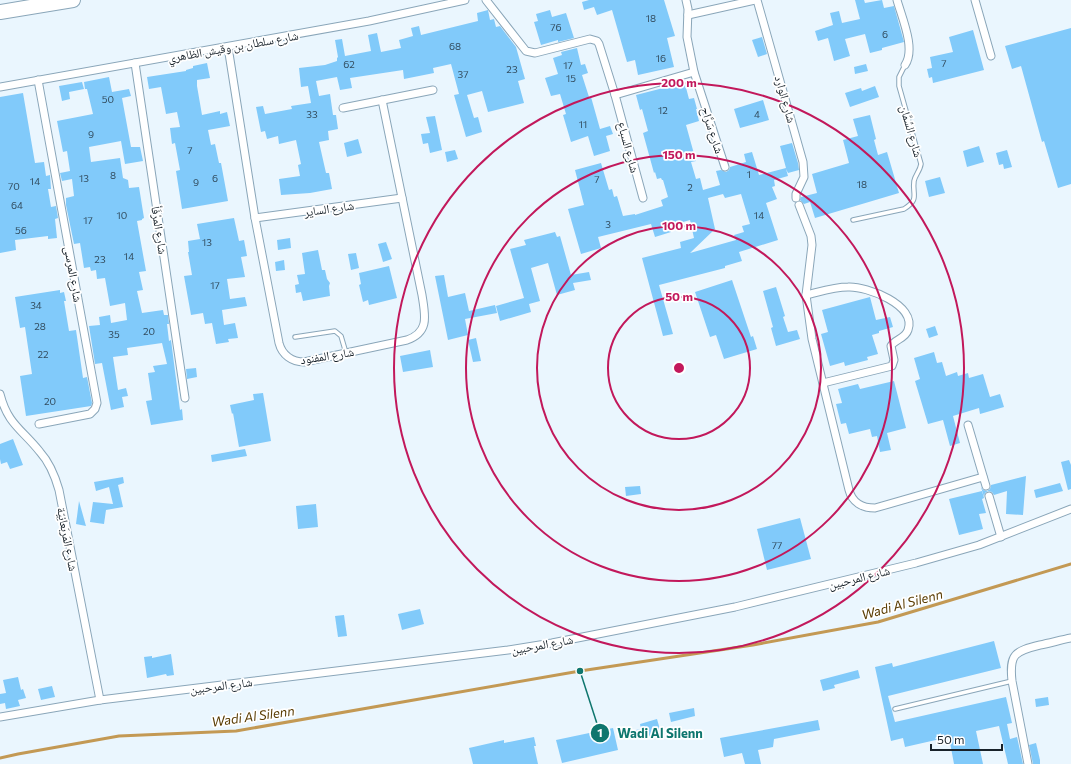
<svg xmlns="http://www.w3.org/2000/svg" width="1071" height="764" viewBox="0 0 1071 764" font-family="Commissioner,'Noto Naskh Arabic',sans-serif">
<style>
.lines{fill:none;stroke-linecap:round;stroke-linejoin:round}
.stream{stroke:#c39954;stroke-width:3}
.building{fill:#81cafa;fill-rule:evenodd}
.lane-casing{stroke:#8aa6b9;stroke-width:5.5}
.street-casing{stroke:#8aa6b9;stroke-width:9}
.highway-casing{stroke:#8aa6b9;stroke-width:16}
.lane{stroke:#fff;stroke-width:3.5}
.street{stroke:#fff;stroke-width:7}
.highway{stroke:#fff;stroke-width:14}
.ring{fill:none;stroke:#c2185b;stroke-width:2}
.labels{text-anchor:middle;dominant-baseline:central;stroke-width:3.5;stroke-linejoin:round;paint-order:stroke}
.number-label{font-size:10px;fill:#324c5e}
.street-label{font-size:12px;fill:#18222a;stroke:#fff}
.water-label{font-size:13px;font-style:italic;fill:#593c02;stroke:#fff}
.centre{fill:#c2185b;stroke:#fff;stroke-width:2}
.ring-label{font-size:12px;text-anchor:middle;font-weight:bold;fill:#c2185b;stroke:#fff;stroke-width:3.5;stroke-linejoin:round;paint-order:stroke}
.leader{fill:none;stroke:#0f766e;stroke-width:1.5}
.callout-dot{fill:#0f766e;stroke:#fff;stroke-width:1.5}
.mark-label{font-size:12px;text-anchor:middle;font-weight:bold;fill:#fff}
.callout-label{font-size:13px;text-anchor:middle;font-weight:bold;fill:#0f766e;stroke:#fff;stroke-width:3.5;stroke-linejoin:round;paint-order:stroke}
</style>
<rect width="100%" height="100%" fill="#eaf6fe"/>
<g class="lines">
<!-- stream -->
<path class="stream" d="M0 758 18 754 119 736 236 731 580 671 753 645 878 622 1071 564"/>
</g>
<!-- building -->
<g class="building">
<path d="M589 0H664L675 36 667 38 674 67 638 75 635 60 627 62 612 10 597 15 594 7 584 10 582 2Z"/>
<path d="M855 0H864L865 3 882 0 884 8 894 6 904 42 882 48V50L870 53 865 34 845 39 850 56 834 61 828 38 818 41 815 31 833 25 830 13 839 11 842 23 860 19Z"/>
<path d="M488 10 490 20 494 19 496 27 500 26 516 47 525 79 518 81 524 103 488 112 482 91 467 95 474 118 478 117 482 132 466 137 454 95 459 94 451 64 433 68 434 73 404 79 403 70 350 78 352 88 340 90 337 77 316 81 319 96 330 94 333 115H336L338 129 328 131 329 140 319 142 326 173H329L332 189 310 193 281 195 279 179 300 176 298 165 301 164 296 140 279 144 278 136 267 139 265 131 261 132 256 107 263 106 265 114 292 109 291 106 311 103 308 86 301 87 299 68 325 65 337 61V58L338 57 335 40 342 39 345 56 371 51 368 35 377 33 381 52 401 48 399 40 413 36 411 28 419 26 421 35 478 21 477 13Z"/>
<path d="M550 10 552 17 566 13 574 38 558 42V40L541 45 534 22 538 21 536 14Z"/>
<path d="M1071 28V184L1058 188 1044 141 1042 142 1021 66 1012 69 1005 46Z"/>
<path d="M973 30 984 70 933 83 932 77 929 78 927 69 932 68 930 57 953 52 949 37Z"/>
<path d="M762 37 767 54 758 57 752 40Z"/>
<path d="M577 48 581 65 585 64 588 73 582 75 589 97H591L600 129 610 126 613 134 606 136 610 151 594 156 588 136 571 142 563 115 566 114 560 94 551 96 545 78 558 74 553 58 562 55 561 52Z"/>
<path d="M207 63 210 78 197 80V86L202 115 220 111V114L227 112 230 126 208 130 211 145 215 144 219 163H221L228 201 182 209 176 171 180 170 175 143 172 144 170 128 180 127 177 112 166 114 161 87 149 89 147 77 186 71V70L193 68V66Z"/>
<path d="M866 64 868 71 855 74 854 67Z"/>
<path d="M109 77 112 92 129 89 131 96 122 98 131 147H140L143 161 125 164 121 141 89 147 91 162 120 158 123 178 128 180 129 188 139 187 144 218 142 219V220L137 221 146 271 139 272 143 290 137 291 142 313 163 310 164 315H168L169 324H167L169 341 171 340 180 410 182 409 183 420 151 425 146 401 152 400 148 373 155 372 153 366 167 364 162 343 127 348 128 355 113 357 118 390 126 388 128 396 122 397 124 407 111 410 102 363 95 364 89 326 100 325 99 317 110 315 111 323 127 320 125 303 110 306 105 278 97 279 96 270 91 271 90 267 84 268 80 243 74 244 66 205V198L74 196 72 179 62 181 60 173 70 171 67 151 63 152 57 121 93 114 87 89H85L84 82Z"/>
<path d="M684 80 689 99 694 98 697 109H696L699 121 686 125 696 161 691 162 696 179 700 178 703 190 720 185 716 171 721 170 726 172 729 170 730 167 746 162 744 154 752 152 759 175 786 168 780 146 792 143 798 163 799 170 788 173 786 169 788 176 774 180 775 186 772 187 777 199 766 203 778 240 739 252 742 261 725 266V268L659 285 673 334 663 336 642 258 681 248 680 242 694 238 690 220 669 226 671 232 655 237 651 224 598 237 601 248 581 254 568 209 584 205 575 170 601 163 609 190 612 189 614 197 617 196 623 216 635 214V215L663 206 661 200 668 197 663 180H662L661 178 657 179 655 172 654 173 643 133 648 131 642 109 640 110 636 95 675 85V83ZM723 194 725 198 741 194 750 224 742 226 744 232 734 235 736 240 690 253 715 229 708 198Z"/>
<path d="M82 82 84 89 69 92 70 99 62 101 59 86Z"/>
<path d="M875 86 879 97 850 107 845 93 861 88 862 91Z"/>
<path d="M23 93 35 163 44 162 46 176 50 175 51 189H48L51 207 56 206 58 218 55 219 57 238 48 239V236L15 240 16 250 0 253V97Z"/>
<path d="M763 100 769 120 740 128 734 109Z"/>
<path d="M870 115 876 139 874 140 878 155 887 152 899 193 815 218 810 202 804 204 800 200 801 197 817 193 812 174 849 163 843 140 858 136 853 119Z"/>
<path d="M435 116 442 150 430 153 428 143 423 144 421 134 430 133 426 117Z"/>
<path d="M358 139 362 153 347 157 344 143Z"/>
<path d="M979 146 984 162 967 167 963 151Z"/>
<path d="M455 150 458 159 447 162 445 152Z"/>
<path d="M1007 150 1012 167 1004 169 1003 164 999 165 996 153Z"/>
<path d="M940 177 945 193 929 197 925 181Z"/>
<path d="M234 218 239 241 244 240 247 256 241 257 245 277 227 279 230 299 245 297 247 306 222 310 224 325 235 323 238 338 228 339 229 342 216 344 212 323 205 324 203 313 191 315 184 276 192 275 188 252H189L188 241 200 239 197 224Z"/>
<path d="M555 232 557 237 560 236 571 275 589 272 591 280 573 283 575 290 557 295 548 263 531 268 540 301 529 304 531 312 500 321 496 306 524 298 510 249 526 245 524 240Z"/>
<path d="M290 238 291 248 278 250 277 240Z"/>
<path d="M386 242 392 259 383 262 378 244Z"/>
<path d="M318 250 322 270H325L327 279 330 283 329 286 330 296 303 301 301 292 296 293 295 285 299 284 297 275 305 274 302 253Z"/>
<path d="M356 253 359 268 351 270 348 254Z"/>
<path d="M284 260 285 270 276 271 275 262Z"/>
<path d="M389 266 397 298 369 305 368 300 363 302 359 285 361 284 359 273Z"/>
<path d="M444 275 448 297 465 293 469 311 495 305 497 313 465 319 468 335 448 340 435 276Z"/>
<path d="M732 280 751 337 753 336 757 349 724 359 716 335 710 337 695 292Z"/>
<path d="M776 287 785 316 783 317 788 332 797 330 800 339 776 346 771 328 773 327 763 291Z"/>
<path d="M60 290V293L64 292 66 301H64L69 331 76 330 83 378 87 377 92 403 91 406 26 416 20 376 32 374 25 327 20 328 15 297Z"/>
<path d="M870 297 876 320 890 317 893 327 879 331V333L872 335 878 354 867 357 868 360 845 366 844 362 830 366 821 334 828 332 822 310Z"/>
<path d="M935 326 938 335 929 338 926 329Z"/>
<path d="M476 338 481 361 473 362 468 340Z"/>
<path d="M430 350 433 367 403 372 400 356Z"/>
<path d="M934 352 937 363 942 362 946 376 957 372 958 376 968 373 969 378 983 374 990 397 1000 394 1004 407 980 414 979 408 953 416 960 443 950 446 943 420 928 424 915 381 920 379 914 358Z"/>
<path d="M196 368 197 377 187 379 186 369Z"/>
<path d="M894 381 906 428 887 433 891 450 880 452 877 436 872 437 870 429 849 434 846 423 841 424 836 404 842 403 838 389 858 384 860 389Z"/>
<path d="M263 393 271 441 239 447 233 413 232 414 230 405 254 400 253 394Z"/>
<path d="M13 439 23 465 10 469 7 462 1 464 0 459V444Z"/>
<path d="M245 449 247 456 212 462 211 455Z"/>
<path d="M1069 460 1071 465V489L1068 490 1061 462Z"/>
<path d="M1026 476 1023 515 1006 514 1007 491 994 495 992 492 988 491 985 493 984 497 981 487 983 490 987 491 990 489 991 485Z"/>
<path d="M123 477 124 483 118 485 123 507 106 510 104 524 90 522 93 502 113 504 109 487 96 491 94 482Z"/>
<path d="M1060 483 1063 491 1036 498 1034 490Z"/>
<path d="M640 486 641 494 626 496 625 487Z"/>
<path d="M982 491 984 498 982 499 986 513 979 514 983 529 959 535 949 499Z"/>
<path d="M79 501 86 526 76 524Z"/>
<path d="M316 504 318 527 298 529 296 506Z"/>
<path d="M800 518 811 559 767 570 757 529Z"/>
<path d="M420 609 424 624 402 630 398 614Z"/>
<path d="M344 615 347 636 338 637 335 616Z"/>
<path d="M994 641 1001 668 888 696 895 722 1006 697 1012 723 1007 724 1010 739 1017 737 1023 764H1008L999 726 976 731 983 764H954L949 737 905 747 903 738 891 741 875 667 892 663 893 667Z"/>
<path d="M171 654 174 675 167 676 166 674 147 678 144 657 152 656V658Z"/>
<path d="M858 670 860 678 834 685 835 688 823 691 820 680Z"/>
<path d="M18 677 21 690 23 689 26 698 18 700 20 706 6 709 5 703 0 704V694L6 693 3 680Z"/>
<path d="M52 686 55 697 41 700 38 689Z"/>
<path d="M1048 697 1049 705 1036 707 1035 699Z"/>
<path d="M694 708 695 716 671 722 669 713Z"/>
<path d="M657 719 661 733 644 738 643 737H636V730L641 729 640 724Z"/>
<path d="M818 720 820 730 774 739 773 747 758 750 761 764H745L742 753 724 757 720 738Z"/>
<path d="M613 728 618 750 562 763 556 740Z"/>
<path d="M534 737 536 746H534L538 764H473L469 748 504 740V743Z"/>
<path d="M1036 743 1040 760V764H1033L1029 745Z"/>
</g>
<g class="lines">
<!-- lane casing -->
<g class="lane-casing">
<g id="lane">
<path d="M853 220 904 209C920 199 912 195 914 181 915 175 920 171 921 164L899 86V77L905 65"/>
<path d="M295 337 335 331 341 336 346 353"/>
<path d="M895 709 1012 681"/>
</g>
</g>
<!-- street casing -->
<g class="street-casing">
<g id="street">
<path d="M486 0 526 51 535 53 590 39 597 41 599 44 615 95 643 198"/>
<path d="M686 0 688 9 687 37 694 72 725 167"/>
<path d="M757 0 803 162 804 177 796 194V198"/>
<path d="M897 0C902 18 916 49 905 65"/>
<path d="M975 0 991 56"/>
<path d="M688 15 755 0"/>
<path d="M228 47 255 218 279 343C282 355 292 362 304 362L407 340C430 332 425 315 422 295L382 100"/>
<path d="M135 63 185 398"/>
<path d="M38 80 97 403 95 409 90 414 39 424"/>
<path d="M0 87 369 21 465 0"/>
<path d="M615 95 694 72"/>
<path d="M343 108 433 90"/>
<path d="M799 205 811 236 812 245 806 295 812 339 849 490C852 502 862 508 875 508L983 477"/>
<path d="M255 218 402 198"/>
<path d="M806 295C819 292 834 287 848 287 867 286 917 305 908 330 905 339 895 339 891 346L894 360 892 366 823 383"/>
<path d="M0 394C8 425 22 429 40 452 50 463 55 476 59 490L100 700"/>
<path d="M968 425 986 486"/>
<path d="M989 496 1001 537"/>
<path d="M0 717 100 700 508 650 552 643 735 607 916 563 979 545 1071 509"/>
<path d="M1028 764 1012 681C1009 654 1015 651 1040 645 1050 643 1061 640 1071 638"/>
</g>
</g>
<!-- highway casing -->
<g class="highway-casing">
<path id="highway" d="M0 12 73 0"/>
</g>
<!-- lane -->
<use href="#lane" class="lane"/>
<!-- street -->
<use href="#street" class="street"/>
<!-- highway -->
<use href="#highway" class="highway"/>
</g>
<!-- distance rings -->
<g class="ring">
<circle cx="679" cy="368" r="71"/>
<circle cx="679" cy="368" r="142"/>
<circle cx="679" cy="368" r="213"/>
<circle cx="679" cy="368" r="285"/>
</g>
<g class="labels">
<!-- number labels -->
<g class="number-label">
<text x="651" y="18">18</text>
<text x="556" y="27">76</text>
<text x="885" y="34">6</text>
<text x="455" y="46">68</text>
<text x="661" y="58">16</text>
<text x="944" y="63">7</text>
<text x="349" y="64">62</text>
<text x="568" y="65">17</text>
<text x="512" y="69">23</text>
<text x="463" y="74">37</text>
<text x="571" y="78">15</text>
<text x="108" y="99">50</text>
<text x="663" y="110">12</text>
<text x="312" y="114">33</text>
<text x="757" y="114">4</text>
<text x="583" y="124">11</text>
<text x="91" y="134">9</text>
<text x="190" y="150">7</text>
<text x="749" y="174">1</text>
<text x="113" y="175">8</text>
<text x="84" y="178">13</text>
<text x="215" y="178">6</text>
<text x="597" y="179">7</text>
<text x="35" y="181">14</text>
<text x="196" y="182">9</text>
<text x="862" y="184">18</text>
<text x="14" y="186">70</text>
<text x="690" y="187">2</text>
<text x="17" y="205">64</text>
<text x="122" y="215">10</text>
<text x="759" y="215">14</text>
<text x="88" y="220">17</text>
<text x="608" y="224">3</text>
<text x="21" y="230">56</text>
<text x="207" y="242">13</text>
<text x="129" y="256">14</text>
<text x="100" y="259">23</text>
<text x="215" y="285">17</text>
<text x="36" y="305">34</text>
<text x="40" y="326">28</text>
<text x="149" y="331">20</text>
<text x="114" y="334">35</text>
<text x="43" y="354">22</text>
<text x="50" y="401">20</text>
<text x="777" y="545">77</text>
</g>
<!-- street labels -->
<g class="street-label">
<text transform="translate(233 46) rotate(-10)">شارع سلطان بن وقيش الظاهري</text>
<text transform="translate(786 99) rotate(74)">شارع الوارد</text>
<text transform="translate(713 130) rotate(72)">شارع سَرَّاح</text>
<text transform="translate(912 131) rotate(74)">شارع السِّمَّان</text>
<text transform="translate(629 147) rotate(75)">شارع السباع</text>
<text transform="translate(329 208) rotate(-8)">شارع الساير</text>
<text transform="translate(160 230) rotate(81)">شارع المرْفَأ</text>
<text transform="translate(74 274) rotate(80)">شارع المرسى</text>
<text transform="translate(327 355) rotate(-9)">شارع المفنود</text>
<text transform="translate(68 539) rotate(79)">شارع المَربَعانِيّة</text>
<text transform="translate(859 577) rotate(-14)">شارع المرحبين</text>
<text transform="translate(542 644) rotate(-10)">شارع المرحبين</text>
<text transform="translate(221 685) rotate(-7)">شارع المرحبين</text>
</g>
<!-- water labels -->
<g class="water-label">
<text transform="translate(902 604) rotate(-15)">Wadi Al Silenn</text>
<text transform="translate(253 716) rotate(-8)">Wadi Al Silenn</text>
</g>
</g>
<circle cx="679" cy="368" r="6" class="centre"/>
<g class="ring-label">
<text x="679" y="87">200 m</text>
<text x="679" y="159">150 m</text>
<text x="679" y="230">100 m</text>
<text x="679" y="301">50 m</text>
</g>
<!-- callouts -->
<path class="leader" d="M580 671L600 733"/>
<g class="callout-dot">
<circle cx="580" cy="671" r="4"/>
<circle cx="600" cy="733" r="10"/>
</g>
<g class="mark-label">
<text x="600" y="737">1</text>
</g>
<g class="callout-label">
<text x="660" y="738">Wadi Al Silenn</text>
</g>
<!-- scale -->
<path d="M931 744v6h71v-6" fill="none" stroke="#18222a" stroke-width="2"/>
<text x="937" y="744" font-size="12" fill="#18222a" stroke="#ffffff" stroke-width="3" paint-order="stroke">50 m</text>
</svg>
